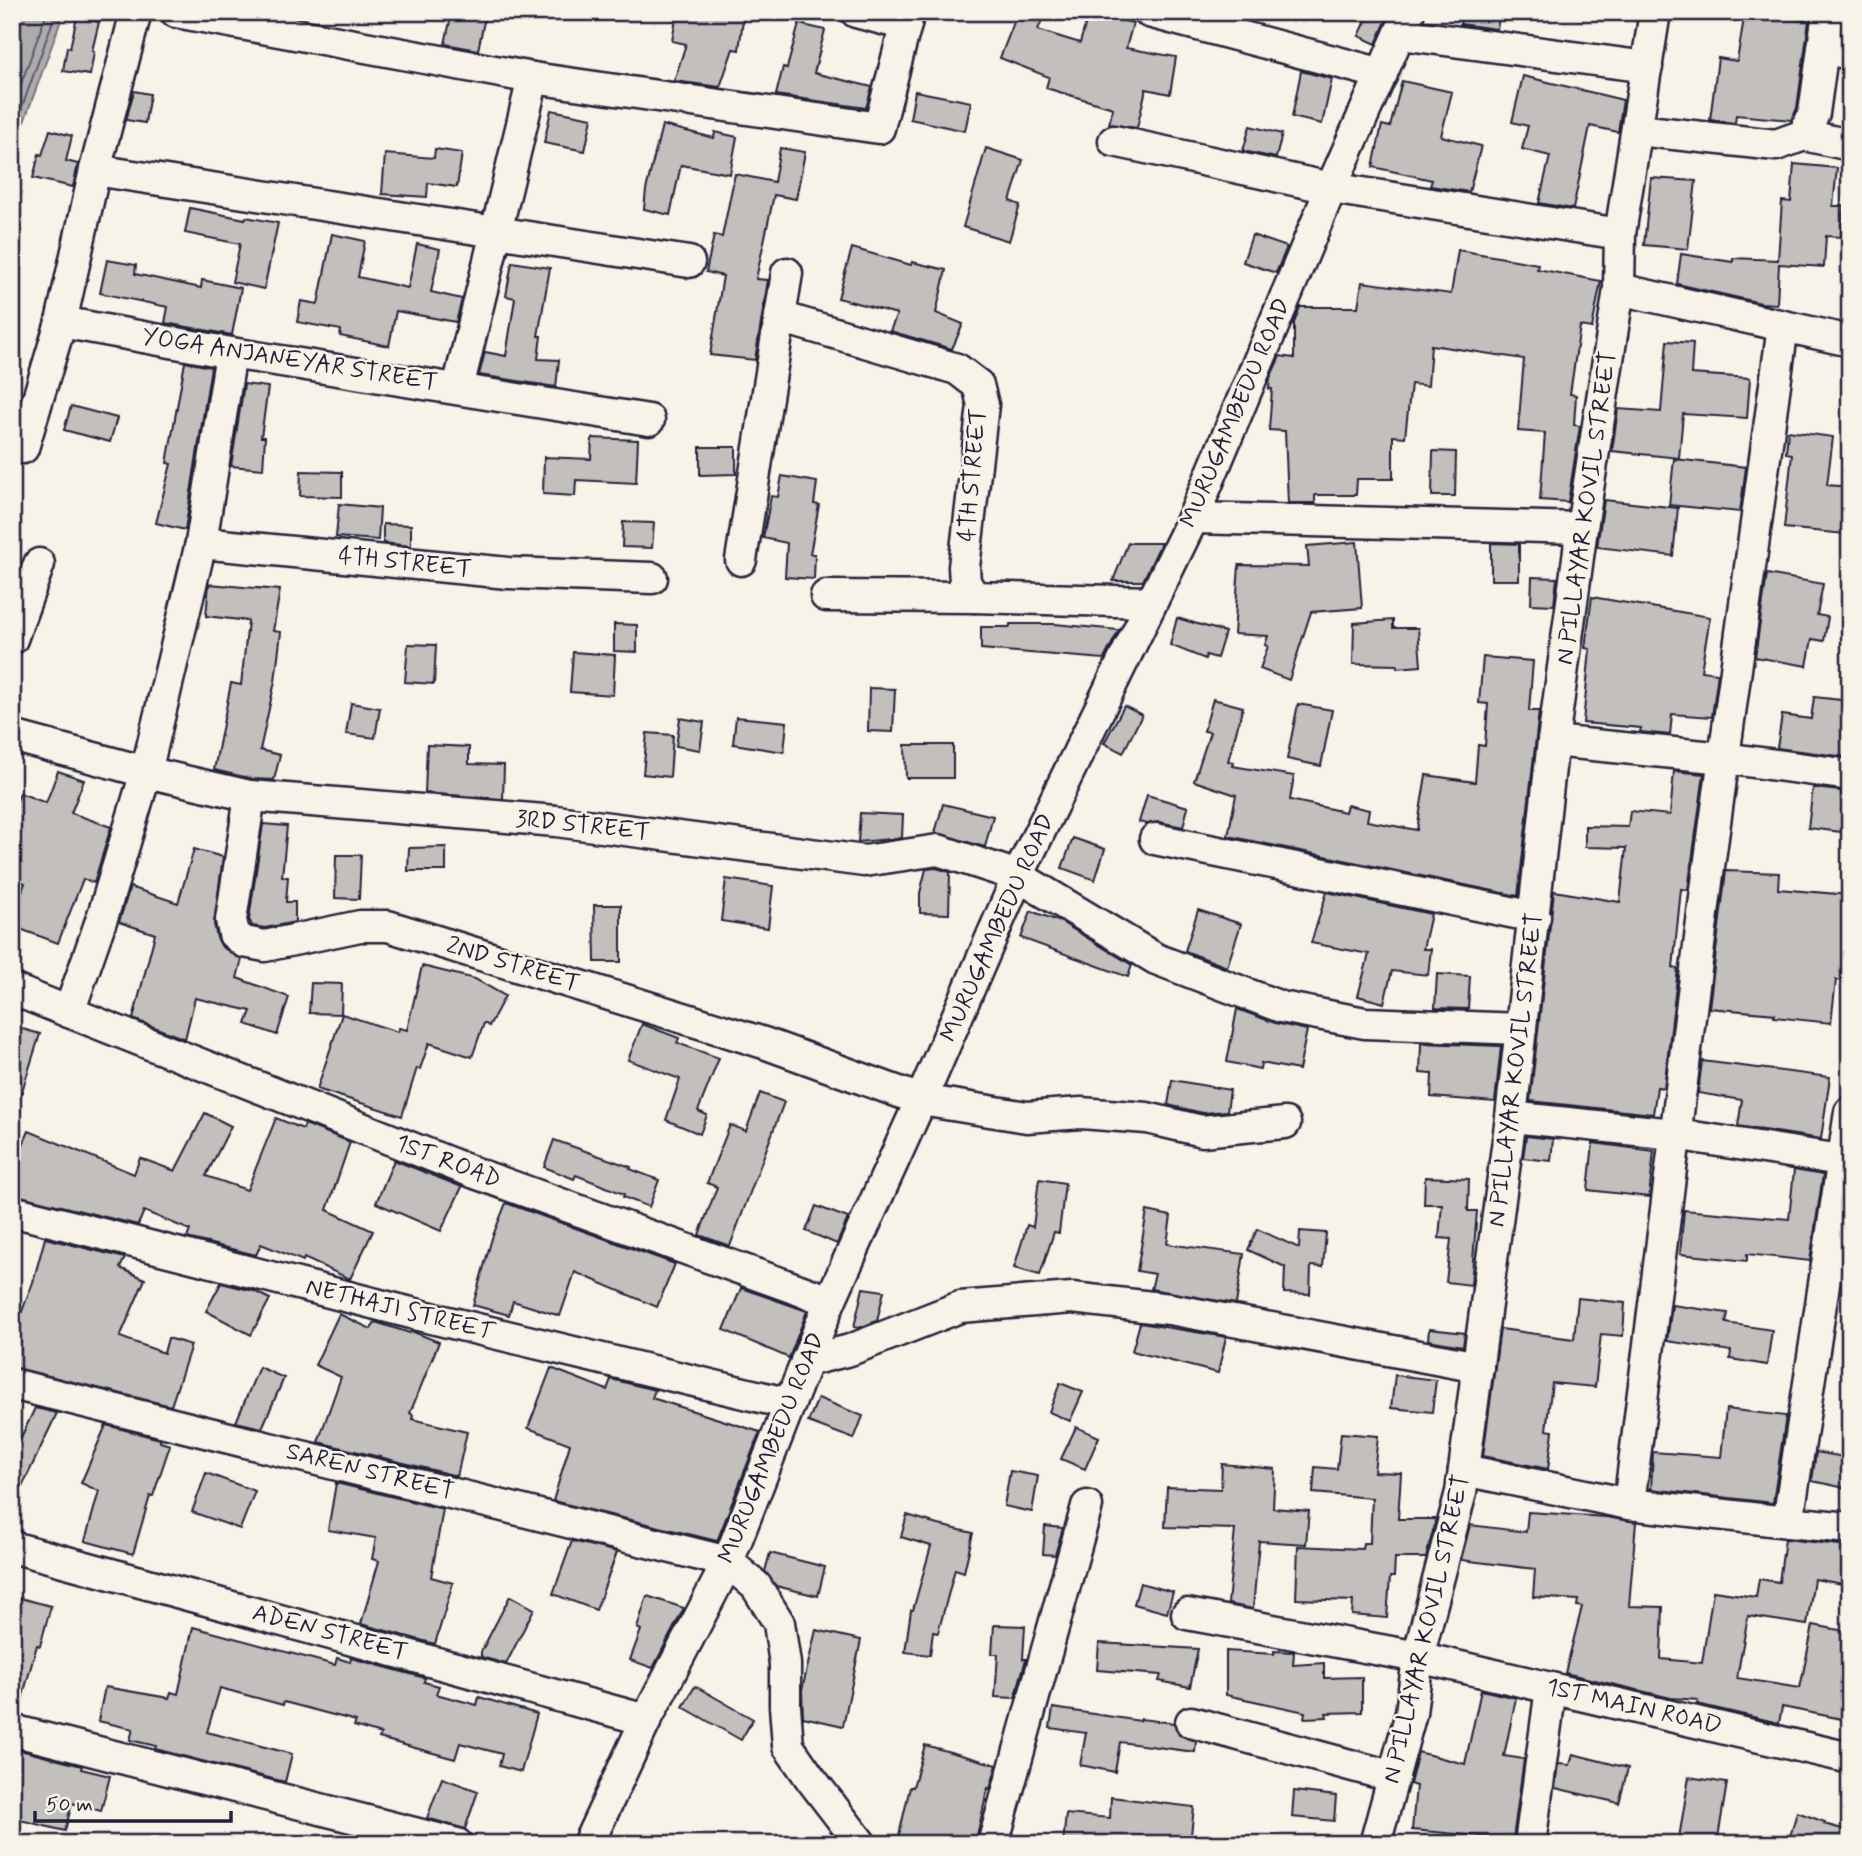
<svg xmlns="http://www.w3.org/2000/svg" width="1862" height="1856" viewBox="0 0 1862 1856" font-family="Mynerve,sans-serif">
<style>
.water{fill:#aeabad;stroke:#76747f;stroke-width:2}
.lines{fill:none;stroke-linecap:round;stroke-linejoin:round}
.shore{stroke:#5a5969;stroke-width:2}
.building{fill:#c2bfbd;stroke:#22223b;stroke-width:2}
.minor-casing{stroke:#22223b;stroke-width:35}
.minor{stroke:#f7f3e8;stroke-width:30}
.labels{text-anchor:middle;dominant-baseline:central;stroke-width:5;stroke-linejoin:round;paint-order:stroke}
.street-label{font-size:24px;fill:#22223b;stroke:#f7f3e8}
</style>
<rect width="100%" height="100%" fill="#f7f3e8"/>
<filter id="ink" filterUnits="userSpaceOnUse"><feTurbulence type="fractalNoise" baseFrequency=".0143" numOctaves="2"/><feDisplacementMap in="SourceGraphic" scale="14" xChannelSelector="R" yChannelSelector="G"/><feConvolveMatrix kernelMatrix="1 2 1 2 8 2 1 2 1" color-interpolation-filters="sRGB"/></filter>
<g filter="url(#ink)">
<!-- water -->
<path class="water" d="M12 12H64L12 155Z"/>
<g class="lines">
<!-- shore -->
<g class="shore">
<path d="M12 109 47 12"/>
<path d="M12 135 56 12"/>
</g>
</g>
<!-- building -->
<g class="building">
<path d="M452 12H486L478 50 445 44Z"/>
<path d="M677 12H744L739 50 733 49 720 87 674 81 686 44 672 41Z"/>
<path d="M1018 12H1045L1038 30 1080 43 1089 12 1133 23 1126 48 1176 57 1170 94 1146 89 1137 128 1109 124 1113 108 1046 88 1049 77 1000 58Z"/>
<path d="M1370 12H1390L1376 44 1359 36Z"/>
<path d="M1462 12H1500L1497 29 1460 24Z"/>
<path d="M1745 12 1809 21 1797 108 1792 120 1736 115 1735 123 1710 120 1718 58 1737 61Z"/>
<path d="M77 17 99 22 92 51 94 52 90 75 63 71 67 47 70 48Z"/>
<path d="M799 24 825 30 814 73 872 87 866 108 776 95 783 67 787 68Z"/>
<path d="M1301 71 1332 79 1322 124 1292 117Z"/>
<path d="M1523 76 1623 100 1618 132 1590 126 1573 209 1539 203 1550 156 1522 149 1528 126 1512 122Z"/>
<path d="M1402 81 1452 92 1441 136 1481 146 1469 192 1430 186 1432 180 1373 167 1382 125 1390 127Z"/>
<path d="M134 91 150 94 145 123 126 120Z"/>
<path d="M915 91 971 102 965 131 910 119Z"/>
<path d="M551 110 592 118 585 151 544 143Z"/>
<path d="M662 125 714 138 715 132 737 137 730 174 681 165 670 215 644 209 646 190Z"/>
<path d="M1250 126 1282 134 1276 158 1243 151Z"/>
<path d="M50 130 72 136 66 161 78 164 73 187 33 178 39 154 42 155Z"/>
<path d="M780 148 805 152 796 199 774 195 756 279 768 280 755 360 710 355 723 276 706 272 714 235 722 237 735 174 774 182Z"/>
<path d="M986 148 1023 160 1010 201 1020 205 1009 241 963 227Z"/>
<path d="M435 149 462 153 457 187 428 183 427 197 382 194 385 154 434 158Z"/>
<path d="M1794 164 1837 168 1833 206H1843L1841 237 1826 236 1824 267 1779 264 1777 304 1761 303 1677 284 1681 254 1733 262V258L1778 260 1782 201 1791 202Z"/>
<path d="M1651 178 1696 181 1688 249 1644 245Z"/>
<path d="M190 208 245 219 246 217 278 223 264 289 232 282 240 244 185 233Z"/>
<path d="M332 234 365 241 358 277 408 288 417 244 440 249 431 292 462 299 456 322 396 311 389 346 340 336 341 330 297 322 301 301 318 304Z"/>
<path d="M1252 235 1287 247 1276 273 1243 262Z"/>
<path d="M852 248 911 265 912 262 946 270 936 313 963 324 952 349 890 331 897 314 838 298Z"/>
<path d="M1458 250 1538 264 1537 269 1601 281 1592 328 1580 326 1570 394 1576 395 1574 425 1580 426 1568 502 1540 500 1545 433 1518 431 1524 359 1431 345 1428 386 1411 384 1405 437 1393 436V479H1357L1356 495H1315V503H1288L1285 431 1269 430 1272 389H1269L1270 378 1280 356 1294 358V323L1300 307H1358L1362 282 1451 294Z"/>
<path d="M107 260 136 265 135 274 201 288 202 280 241 288 232 335 165 323 168 307 100 293Z"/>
<path d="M512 262 550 268 538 336H541L538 359 559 360 556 387 479 375 485 352 506 356 515 298 506 296Z"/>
<path d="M1667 341 1693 343 1691 374 1750 378 1747 418 1683 414 1679 458 1612 451 1618 409 1661 412Z"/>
<path d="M185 362 211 367 185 530 156 523 171 464 167 463Z"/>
<path d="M244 384 268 387 261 437H265L263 469 231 466Z"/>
<path d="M71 406 117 418 110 442 64 430Z"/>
<path d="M1788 431 1833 437 1827 485 1850 487 1845 534 1784 528 1792 454 1786 453Z"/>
<path d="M592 438 638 440 636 483 576 480 575 496 543 494 544 457 591 459Z"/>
<path d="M700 447H736V474L700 475Z"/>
<path d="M1433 451 1456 452 1455 496H1432Z"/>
<path d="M1674 459 1746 467 1740 512 1669 505Z"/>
<path d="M301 471 342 472V497L300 496Z"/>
<path d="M782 476 817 482 814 504 819 505 810 554H815L814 579 785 577 787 543 763 538 771 496 778 497Z"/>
<path d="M1604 500 1678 508 1673 556 1597 547Z"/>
<path d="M339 504 380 508 378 540 336 537Z"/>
<path d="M623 522 654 523 652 548 622 547Z"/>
<path d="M383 524 411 525V546L383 543Z"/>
<path d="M1357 542 1362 608 1311 612 1289 680 1260 669 1268 646 1265 645 1268 636 1234 634 1239 565 1309 566 1307 546Z"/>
<path d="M1128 543H1161L1143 581H1113Z"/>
<path d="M1491 543 1519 544V580H1491Z"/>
<path d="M1767 574 1823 584 1817 615 1828 617 1824 641 1812 639 1807 666 1755 657Z"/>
<path d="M1532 577 1557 578 1554 605 1531 604Z"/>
<path d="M209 584 280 590 273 631 281 632 275 681 260 750 280 755 274 780 253 779 214 770 231 683 241 685 248 621 206 616Z"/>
<path d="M1592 597 1710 617 1701 671 1718 673 1712 717 1672 714 1670 735 1640 732 1641 728 1583 723 1590 649 1585 648Z"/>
<path d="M1177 618 1225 632 1217 658 1206 655 1205 659 1170 645Z"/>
<path d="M1393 620V628H1418L1421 666 1397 668V665L1353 664 1354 623Z"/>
<path d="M614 624 637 625V652L614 651Z"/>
<path d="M1010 624H1055L1119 630 1104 659 981 649V627H1010Z"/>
<path d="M408 644 436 645 434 684 405 682Z"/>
<path d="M573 652 615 655 613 695 570 692Z"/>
<path d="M1483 657 1533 661 1529 711H1539L1518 896 1228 836 1236 795 1194 781 1210 732 1204 731 1213 699 1243 707 1228 761 1234 762 1232 766 1294 776 1290 800 1345 812 1347 805 1369 810 1367 821 1417 830 1426 775 1475 782 1478 745 1485 746 1488 704 1479 703Z"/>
<path d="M869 688 895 689 893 732 868 731Z"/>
<path d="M1814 697 1850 701 1846 757 1777 748 1782 715 1811 719Z"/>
<path d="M351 703 380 708 375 738 346 734Z"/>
<path d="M1298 704 1332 710 1321 766 1287 759Z"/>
<path d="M1124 706 1142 715 1123 753 1104 743Z"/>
<path d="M736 717 787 722 784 752 733 744Z"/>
<path d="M680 718 704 722 700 750 676 746Z"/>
<path d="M647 733 673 735 670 777 643 774Z"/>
<path d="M427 745 469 747V764L504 765 503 799 425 793Z"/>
<path d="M905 745H953V778H906Z"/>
<path d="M58 771 84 780 71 813 111 827 94 883 83 879 58 943 12 926V918L25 883 12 878V812L20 793 46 803Z"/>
<path d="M1674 771 1704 774 1688 890 1681 889 1673 968 1678 969 1664 1088 1657 1087 1653 1114 1530 1101 1554 891 1620 902 1626 848 1585 847V826L1628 827 1630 811 1670 815Z"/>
<path d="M1813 788 1841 791V795L1850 797V833L1808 828Z"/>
<path d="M1147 795 1188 807 1183 827 1159 822 1147 824 1139 822Z"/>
<path d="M943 804 993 816 985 847 935 833Z"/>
<path d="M860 813 903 815 902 838 858 842Z"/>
<path d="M263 824 287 826 282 877H288L286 902H295V922L265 928 252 926 249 919Z"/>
<path d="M1073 838 1105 849 1095 880 1062 868Z"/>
<path d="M446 847V871H408L409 848Z"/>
<path d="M194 849 223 857 214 924 217 938 222 947 242 959 237 978 289 997 277 1035 246 1024 251 1011 195 998 185 1039 133 1019 155 934 119 922 130 887 178 903Z"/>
<path d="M336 855H361L359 899 335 898Z"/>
<path d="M936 868 950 872 949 914 920 913V893L926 869Z"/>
<path d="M1726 871 1779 873 1778 889 1850 895V956L1847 981 1836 980 1831 1023 1774 1017 1775 1014 1709 1008Z"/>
<path d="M726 879 773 886 768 928 721 921Z"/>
<path d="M1327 892 1431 914 1423 949H1431L1428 975 1392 971 1384 1003 1358 996 1369 954 1311 943Z"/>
<path d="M594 905H621V962H595Z"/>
<path d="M1198 910 1241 924 1227 967 1185 951Z"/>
<path d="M1031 911 1061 922 1132 965 1128 977 1021 938Z"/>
<path d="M422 966 475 979 505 996 489 1026 484 1023 472 1057 429 1043 420 1069 417 1068 402 1116 317 1089 342 1014 398 1032 399 1028 407 1030Z"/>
<path d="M1437 974 1470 976 1468 1009 1435 1008Z"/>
<path d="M311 983 342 984 341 1014 309 1013Z"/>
<path d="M1237 1009 1275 1023 1307 1030 1299 1070 1261 1063 1260 1069 1227 1062Z"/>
<path d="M642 1024 679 1038 677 1043 719 1058 698 1111 707 1115 700 1134 666 1120 680 1079 628 1060Z"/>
<path d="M12 1026 40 1034 17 1107 12 1106Z"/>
<path d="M1421 1043 1501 1046 1495 1102 1431 1097 1432 1074 1420 1073Z"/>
<path d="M1702 1061 1830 1077 1821 1139 1738 1126 1742 1100 1698 1093Z"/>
<path d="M1172 1080 1230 1090 1227 1111 1203 1113 1168 1105Z"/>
<path d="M760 1093 784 1102 730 1246 699 1235 717 1187 707 1183 730 1125 746 1131Z"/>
<path d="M205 1113 231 1126 206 1176 247 1190 276 1118 303 1129 305 1124 350 1142 327 1210 373 1231 350 1279 304 1258 303 1261 261 1244 256 1255 187 1238 190 1230 144 1211 138 1225 12 1194V1169L29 1131 134 1174 140 1158 175 1171Z"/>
<path d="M1526 1136 1553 1139 1551 1161 1523 1158Z"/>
<path d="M554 1140 631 1167 630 1169 659 1180 649 1207 623 1197 624 1194 576 1175 574 1179 544 1167Z"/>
<path d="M1593 1143 1654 1151 1649 1197 1588 1190Z"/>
<path d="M394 1160 462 1187 441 1231 376 1203Z"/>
<path d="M1794 1170 1823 1175 1810 1261 1747 1254V1261L1680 1254 1684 1210 1789 1219Z"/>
<path d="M1425 1177 1469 1179 1468 1211H1477L1471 1285 1446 1282 1451 1239 1439 1238 1442 1204H1424Z"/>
<path d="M1039 1179 1065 1183 1059 1233 1054 1232 1040 1275 1014 1268 1027 1225 1033 1227Z"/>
<path d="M506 1203 675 1264 657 1307 575 1272 560 1316 513 1301 509 1315 473 1305 492 1238Z"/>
<path d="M816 1206 848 1218 837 1244 806 1231Z"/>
<path d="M1147 1211 1171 1216 1167 1244 1244 1254 1236 1304 1151 1289 1155 1274 1137 1271Z"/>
<path d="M1257 1229 1299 1248 1300 1231 1326 1233 1323 1267 1311 1266 1310 1294 1284 1293 1285 1267 1248 1250Z"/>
<path d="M45 1238 125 1258 120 1268 145 1279 120 1337 164 1353 168 1338 191 1345 171 1406 12 1367V1338L33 1282Z"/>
<path d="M221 1283 254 1291 270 1299 251 1335 206 1311Z"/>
<path d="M741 1288 807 1311 789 1358 724 1330Z"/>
<path d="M863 1288 884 1291 877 1321 859 1328 854 1327Z"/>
<path d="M1578 1298 1625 1303 1623 1336 1601 1334 1595 1387 1552 1383 1546 1430 1553 1431 1548 1469 1483 1456 1500 1329 1574 1339Z"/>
<path d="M1672 1305 1728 1313 1726 1323 1772 1330 1767 1365 1730 1359 1731 1351 1667 1341Z"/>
<path d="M339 1314 371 1329 375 1322 410 1333 411 1331 439 1342 410 1413 413 1415 412 1419 467 1432 457 1476 318 1442 341 1377 315 1365Z"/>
<path d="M1140 1323 1226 1337 1218 1373 1132 1351Z"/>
<path d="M1429 1329 1465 1333 1463 1346 1428 1340Z"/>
<path d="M259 1367 284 1378 262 1428 236 1422Z"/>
<path d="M551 1368 607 1390 611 1379 655 1390 652 1398 760 1432 717 1541 553 1501 570 1444 528 1428Z"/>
<path d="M1395 1375 1436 1380 1432 1412 1391 1408Z"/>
<path d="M1060 1383 1083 1392 1070 1421 1049 1412Z"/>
<path d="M818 1398 863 1416 854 1439 808 1422Z"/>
<path d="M35 1408 57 1413 12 1508V1456Z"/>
<path d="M1726 1409 1786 1416 1773 1503 1651 1489 1653 1452 1721 1457Z"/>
<path d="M106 1425 160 1439V1442L170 1445 153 1496H150L133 1554 85 1541 99 1491 81 1483Z"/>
<path d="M1076 1427 1099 1437 1085 1469 1061 1459Z"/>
<path d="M1341 1433 1378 1436 1374 1472 1401 1473 1398 1519H1436L1426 1558H1395L1394 1577H1390L1387 1618 1352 1615 1353 1601 1296 1599 1298 1546 1362 1549 1363 1543H1370L1372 1498 1313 1493 1315 1467 1337 1469Z"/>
<path d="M1816 1452 1850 1458V1489L1812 1481Z"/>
<path d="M1222 1464 1275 1469 1273 1508 1309 1511 1306 1544 1259 1541 1253 1609 1228 1604 1235 1529 1165 1527 1167 1487 1221 1489Z"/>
<path d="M1010 1471 1038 1476 1032 1512 1004 1506Z"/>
<path d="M206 1473 255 1491 240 1529 192 1512Z"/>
<path d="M336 1483 443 1509 431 1577 453 1583 435 1644 361 1624 379 1561 372 1559 376 1538 328 1530Z"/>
<path d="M1528 1512 1606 1517 1636 1522 1629 1606 1663 1607 1661 1659 1702 1663 1713 1591 1756 1597 1759 1579 1779 1582 1785 1539 1849 1546 1843 1584 1814 1579 1807 1625 1748 1616 1737 1678 1800 1688 1813 1625 1850 1632V1706L1847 1720 1782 1707 1779 1723 1697 1704 1698 1700 1671 1698 1565 1673 1582 1607 1577 1606 1578 1600 1533 1597 1535 1569 1461 1560 1470 1525 1526 1532Z"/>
<path d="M907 1515 931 1522 930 1523 973 1533 964 1572 955 1569 938 1633 933 1632 930 1655 905 1652 911 1610H913L931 1546 901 1537Z"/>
<path d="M1045 1526 1063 1528 1055 1555 1043 1554Z"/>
<path d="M572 1541 617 1552 596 1610 553 1594Z"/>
<path d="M770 1553 825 1567 818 1596 776 1586 765 1571Z"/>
<path d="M1140 1583 1173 1592 1167 1613 1134 1604Z"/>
<path d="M12 1596 51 1606 40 1646 37 1645 19 1710 12 1709Z"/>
<path d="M510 1596 534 1609 506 1664 481 1657V1652Z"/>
<path d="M647 1596 684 1608 653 1668 630 1660 641 1630 637 1628Z"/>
<path d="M994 1625 1025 1626 1023 1659H1026L1015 1698 995 1697 998 1654H992Z"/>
<path d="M193 1627 335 1665 337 1658 350 1662 351 1658 425 1678 424 1682 439 1686 436 1694 477 1705 479 1697 537 1714 521 1772 499 1766 502 1754 460 1743 455 1759 379 1738 381 1734 354 1726 356 1721 284 1702 283 1705 220 1688 207 1732 292 1754 285 1782 155 1749 156 1746 130 1740 133 1729 98 1721 105 1687 169 1698 171 1692 178 1694Z"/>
<path d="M816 1630 861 1640 843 1726 803 1717 802 1690Z"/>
<path d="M1099 1643 1198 1649 1190 1687 1159 1681 1161 1675 1097 1670Z"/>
<path d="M1226 1651 1274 1654V1651L1294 1652 1293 1665 1324 1663V1678L1362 1677V1712L1326 1713 1327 1717 1304 1718 1305 1712 1226 1695Z"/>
<path d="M695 1686 753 1719 741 1740 683 1707Z"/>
<path d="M1481 1690 1516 1698 1504 1756 1524 1759 1513 1839 1412 1830 1416 1786 1410 1784 1418 1752 1465 1764Z"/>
<path d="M1053 1708 1140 1721 1141 1719 1174 1723 1179 1735 1196 1741 1195 1752 1120 1742 1115 1772 1080 1765 1086 1733 1050 1728Z"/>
<path d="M925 1745 997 1765 990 1789 988 1788 975 1844H897L910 1787H913Z"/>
<path d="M12 1748 82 1766 81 1769 110 1776 101 1811 72 1803 65 1831 12 1818Z"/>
<path d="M1573 1754 1628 1768 1619 1803 1555 1788 1558 1764 1570 1765Z"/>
<path d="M1689 1777 1727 1783 1717 1844H1678Z"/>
<path d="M442 1778 478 1791 465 1829 427 1818Z"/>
<path d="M1294 1791 1336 1796 1334 1821 1292 1817Z"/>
<path d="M1111 1797 1194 1807 1190 1844H1063L1066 1814 1110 1818Z"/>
<path d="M1797 1812 1825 1822 1824 1824 1850 1831V1844H1788Z"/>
</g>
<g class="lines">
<!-- minor casing -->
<g class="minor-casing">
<g id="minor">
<path d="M176 12 533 78 879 128 909 12"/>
<path d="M856 12 906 25"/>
<path d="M1149 12 1382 74"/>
<path d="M1400 34 1647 67"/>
<path d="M1823 48 1850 54"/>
<path d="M533 78 496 232 689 262"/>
<path d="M1637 130 1776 145 1804 135 1814 113 1828 12"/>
<path d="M1804 135 1850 145"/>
<path d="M1114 141 1331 188 1620 234"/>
<path d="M95 170 496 232 458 388"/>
<path d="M1619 289 1850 341"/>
<path d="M780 317 957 369 978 385 983 405 964 567 965 582 974 597 1151 602"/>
<path d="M61 322 95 170 136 12"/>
<path d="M23 448 61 322 231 353 649 420"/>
<path d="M1193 518 1582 528"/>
<path d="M201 543 508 573 652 578"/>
<path d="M741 560 787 273"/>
<path d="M826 596 974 597"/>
<path d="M12 639 39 564"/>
<path d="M12 736 146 772 250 796 556 821 864 861 938 850 1018 876 1156 959 1281 1007 1365 1023 1521 1029"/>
<path d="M1553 741 1724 758 1850 775"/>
<path d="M250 796 231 920 234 934 244 942 265 946 360 926H388L764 1043 921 1100 1027 1117 1081 1113 1147 1118 1202 1131 1285 1123"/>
<path d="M1155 839 1535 917"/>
<path d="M12 989 69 1012 104 912 146 772 201 543 231 353"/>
<path d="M69 1012 475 1173 830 1301"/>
<path d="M1511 1117 1674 1134 1841 1160"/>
<path d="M12 1211 423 1316 790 1404"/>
<path d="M806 1361 850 1350 960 1307 1072 1298 1170 1309 1478 1367"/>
<path d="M12 1384 728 1562 756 1586 779 1623 785 1664V1706L788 1746 811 1779 861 1844"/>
<path d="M1464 1470 1629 1504 1788 1522 1850 1112"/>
<path d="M1629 1504 1708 874 1783 326"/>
<path d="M1788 1522 1850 1528"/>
<path d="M12 1547 646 1720"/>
<path d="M1187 1614 1418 1657 1850 1758"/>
<path d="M1191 1722 1394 1777"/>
<path d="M12 1730 457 1844"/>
<path d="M588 1844 646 1720 728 1562 830 1301 921 1100 1018 876 1193 518 1331 188 1409 12"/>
<path d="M993 1844 1087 1506"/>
<path d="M1375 1844 1411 1713 1418 1657 1461 1492 1511 1117 1553 741 1582 528 1619 289 1620 234 1655 12"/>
<path d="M1530 1844 1551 1688"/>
</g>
</g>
<!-- minor -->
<use href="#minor" class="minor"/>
</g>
</g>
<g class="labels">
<!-- street labels -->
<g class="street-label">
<text transform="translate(290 360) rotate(9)">YOGA ANJANEYAR STREET</text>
<text transform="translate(1236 413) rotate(-67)">MURUGAMBEDU ROAD</text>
<text transform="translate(973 475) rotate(-85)">4TH STREET</text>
<text transform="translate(1587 508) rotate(-82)">N PILLAYAR KOVIL STREET</text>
<text transform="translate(405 563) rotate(6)">4TH STREET</text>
<text transform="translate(583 826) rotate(6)">3RD STREET</text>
<text transform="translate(998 928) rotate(-66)">MURUGAMBEDU ROAD</text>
<text transform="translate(513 965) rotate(17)">2ND STREET</text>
<text transform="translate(1516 1070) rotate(-83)">N PILLAYAR KOVIL STREET</text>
<text transform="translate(448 1162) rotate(21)">1ST ROAD</text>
<text transform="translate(400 1310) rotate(14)">NETHAJI STREET</text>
<text transform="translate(772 1448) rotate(-68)">MURUGAMBEDU ROAD</text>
<text transform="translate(370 1472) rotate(14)">SAREN STREET</text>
<text transform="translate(1427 1629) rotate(-77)">N PILLAYAR KOVIL STREET</text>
<text transform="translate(330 1633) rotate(15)">ADEN STREET</text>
<text transform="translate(1634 1707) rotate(13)">1ST MAIN ROAD</text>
</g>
</g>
<!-- margin -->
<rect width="1862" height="1856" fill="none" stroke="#f7f3e8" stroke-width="42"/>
<rect x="21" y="21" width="1820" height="1814" fill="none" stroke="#22223b" stroke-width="2.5" filter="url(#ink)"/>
<!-- scale -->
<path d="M35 1811v10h196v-10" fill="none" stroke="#22223b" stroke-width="3.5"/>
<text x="46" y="1811" font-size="21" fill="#22223b" stroke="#f7f3e8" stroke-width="5" paint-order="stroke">50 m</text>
</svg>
